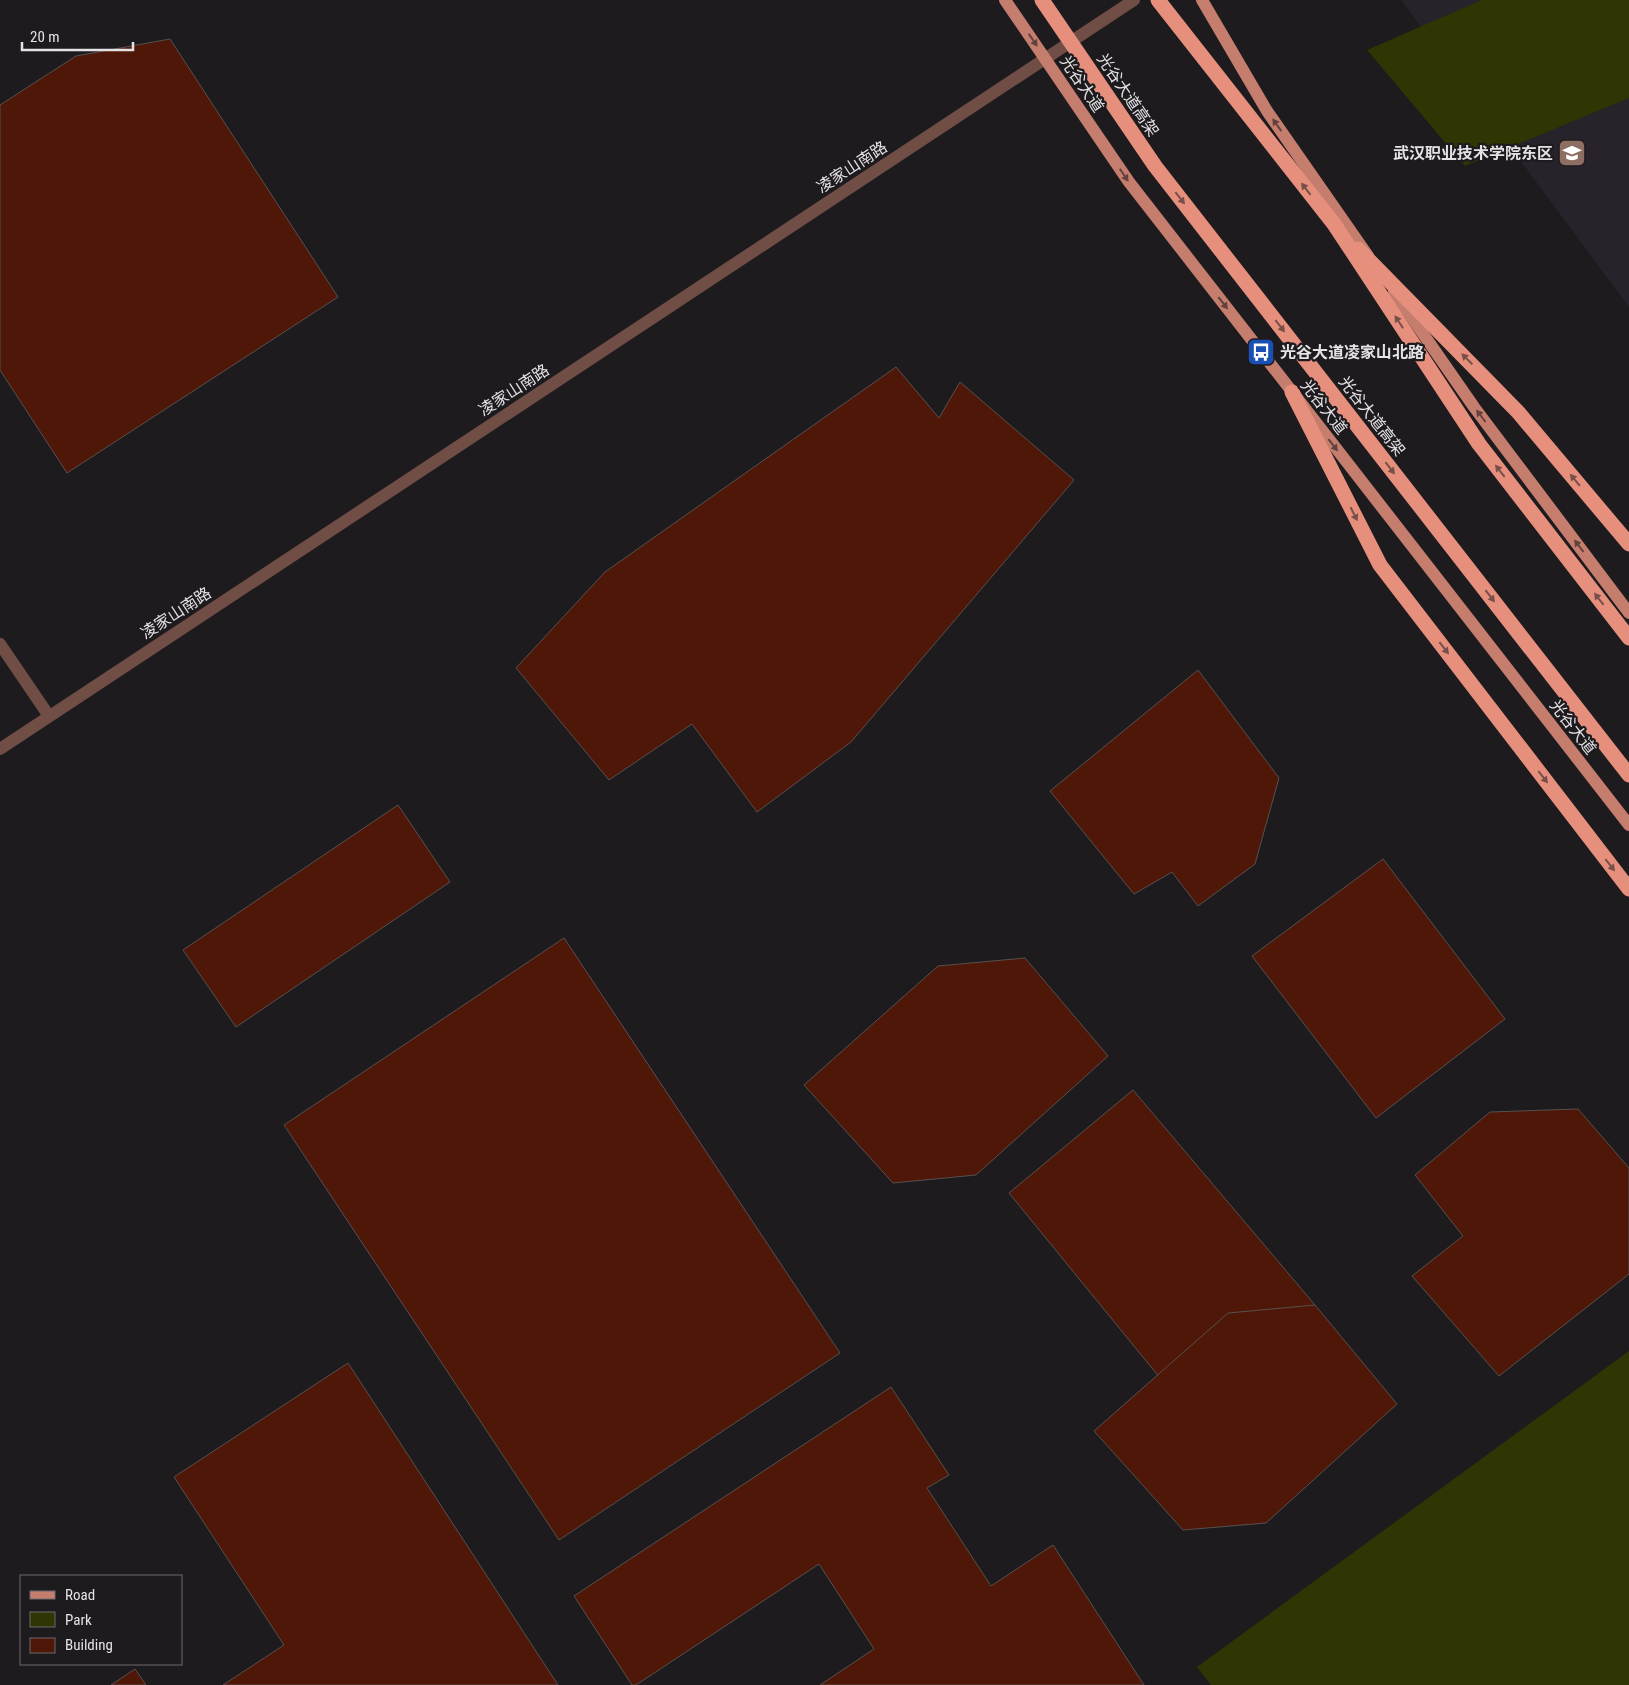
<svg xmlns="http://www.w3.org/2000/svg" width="1629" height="1685" viewBox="0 0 1629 1685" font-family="'Roboto Condensed','Noto Sans SC',sans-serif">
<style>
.built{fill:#28222b}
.green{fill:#2f3604}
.building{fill:#4f1707;stroke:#57514f}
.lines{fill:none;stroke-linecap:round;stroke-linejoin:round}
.street{stroke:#704d45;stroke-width:12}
.primary{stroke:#c57d6d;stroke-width:12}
.highway{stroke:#e68f7c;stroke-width:15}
.oneway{fill:#61423e}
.oneway2{fill:#784f49}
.labels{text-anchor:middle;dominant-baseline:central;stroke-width:4.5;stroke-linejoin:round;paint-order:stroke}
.street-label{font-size:16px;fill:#e4e2e5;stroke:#1e1b1f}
.poi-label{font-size:16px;font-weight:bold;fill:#e4e2e5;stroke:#1e1b1f;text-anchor:end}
</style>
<rect width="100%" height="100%" fill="#1e1b1f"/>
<!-- built -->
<path class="built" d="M1401 0H1629V307Z"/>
<!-- green -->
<g class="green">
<path d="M1482 0H1629V98L1465 166 1367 50Z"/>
<path d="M1629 1351V1685H1211L1197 1667Z"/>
</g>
<!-- building -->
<g class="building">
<path d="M170 39 338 297 67 473 0 370V105L76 56Z"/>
<path d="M896 367 939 418 960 382 1074 480 851 742 757 812 692 724 609 780 516 668 605 572Z"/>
<path d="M1198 670 1279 778 1255 864 1198 906 1172 872 1134 894 1050 791Z"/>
<path d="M398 805 450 882 236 1027 183 950Z"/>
<path d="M1383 859 1505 1019 1376 1118 1252 956Z"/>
<path d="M564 938 840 1353 559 1540 284 1125Z"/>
<path d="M1025 958 1108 1056 976 1175 893 1183 804 1085 938 966Z"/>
<path d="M1133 1090 1315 1305 1187 1411 1009 1193Z"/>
<path d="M1578 1109 1629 1168V1274L1499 1376 1412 1276 1463 1236 1415 1175 1490 1112Z"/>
<path d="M1315 1305 1397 1404 1266 1523 1183 1530 1094 1431 1228 1313Z"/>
<path d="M348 1363 558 1685H223L284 1645 174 1477Z"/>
<path d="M891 1387 949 1475 927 1488 991 1586 1053 1545 1144 1685H820L874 1649 819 1564 636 1685H632L574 1596Z"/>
<path d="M135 1669 146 1685H111Z"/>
</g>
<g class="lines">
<!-- street -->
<g class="street">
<path d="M0 644 49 716"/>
<path d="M0 749 1134 0"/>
</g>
<!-- primary -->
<g class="primary">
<path d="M1005 0 1129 182 1629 825"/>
<path d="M1202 0 1267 111 1368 256"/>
<path d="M1394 292 1474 407 1629 613"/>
</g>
<!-- highway -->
<g class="highway">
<path d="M1042 0 1155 166 1629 775"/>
<path d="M1158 0 1334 224 1479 444 1629 638"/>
<path d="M1358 249 1518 412 1629 544"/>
<path d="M1292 392 1380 565 1629 889"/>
</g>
</g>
<!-- one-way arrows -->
<defs><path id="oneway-solid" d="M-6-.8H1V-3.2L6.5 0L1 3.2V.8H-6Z" transform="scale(1.25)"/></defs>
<g class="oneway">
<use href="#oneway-solid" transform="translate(1033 40) rotate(55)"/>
<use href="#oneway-solid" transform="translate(1277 125) rotate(-125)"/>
<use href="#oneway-solid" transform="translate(1124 175) rotate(56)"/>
<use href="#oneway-solid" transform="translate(1223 303) rotate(52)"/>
<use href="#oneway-solid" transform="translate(1481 416) rotate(-127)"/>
<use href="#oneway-solid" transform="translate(1333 445) rotate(52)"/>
<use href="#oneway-solid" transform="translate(1579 546) rotate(-127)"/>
</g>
<g class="oneway2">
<use href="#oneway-solid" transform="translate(1306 189) rotate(-128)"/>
<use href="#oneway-solid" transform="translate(1180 198) rotate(52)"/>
<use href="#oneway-solid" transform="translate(1399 322) rotate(-123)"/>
<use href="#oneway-solid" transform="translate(1280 326) rotate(52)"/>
<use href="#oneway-solid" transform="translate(1467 359) rotate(-135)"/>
<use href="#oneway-solid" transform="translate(1390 468) rotate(52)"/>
<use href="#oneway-solid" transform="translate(1500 471) rotate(-128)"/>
<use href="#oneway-solid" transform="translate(1575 480) rotate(-130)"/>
<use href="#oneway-solid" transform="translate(1354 514) rotate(63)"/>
<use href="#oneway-solid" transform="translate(1490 596) rotate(52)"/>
<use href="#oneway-solid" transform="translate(1599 599) rotate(-128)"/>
<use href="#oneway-solid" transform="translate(1444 648) rotate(52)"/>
<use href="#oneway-solid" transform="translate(1543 777) rotate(52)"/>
<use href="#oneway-solid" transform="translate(1610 865) rotate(52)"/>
</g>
<!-- icons -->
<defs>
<g id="university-square" transform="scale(1.4375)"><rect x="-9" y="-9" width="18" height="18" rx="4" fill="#8d6e63" stroke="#1e1b1f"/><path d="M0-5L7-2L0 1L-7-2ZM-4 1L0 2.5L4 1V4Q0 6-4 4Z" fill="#fff"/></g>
<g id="bus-square" transform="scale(1.4375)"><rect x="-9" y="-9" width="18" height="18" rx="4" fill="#1a4fb4" stroke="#1e1b1f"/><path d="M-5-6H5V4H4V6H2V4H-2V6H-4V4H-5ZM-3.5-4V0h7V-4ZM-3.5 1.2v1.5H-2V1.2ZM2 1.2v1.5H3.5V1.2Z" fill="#fff"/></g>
</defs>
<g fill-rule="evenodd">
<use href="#university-square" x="1572" y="153"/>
<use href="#bus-square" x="1261" y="352"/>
</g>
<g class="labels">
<!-- street labels -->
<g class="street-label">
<text transform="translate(1082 84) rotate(56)">光谷大道</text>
<text transform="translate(1128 95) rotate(56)">光谷大道高架</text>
<text transform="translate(852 167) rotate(-33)">凌家山南路</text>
<text transform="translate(514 390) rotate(-33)">凌家山南路</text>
<text transform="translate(1324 407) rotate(52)">光谷大道</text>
<text transform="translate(1372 416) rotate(52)">光谷大道高架</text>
<text transform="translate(176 613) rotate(-33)">凌家山南路</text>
<text transform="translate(1573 727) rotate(52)">光谷大道</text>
</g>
<!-- poi labels -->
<g class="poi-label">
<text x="1553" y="153">武汉职业技术学院东区</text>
<text x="1280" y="352" text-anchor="start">光谷大道凌家山北路</text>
</g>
</g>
<!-- legend -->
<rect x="20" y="1575" width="162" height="90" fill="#1e1b1f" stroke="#6d6b6e"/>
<rect x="30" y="1591" width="25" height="8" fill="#c57d6d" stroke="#6d6b6e"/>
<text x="65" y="1600" font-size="15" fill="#e4e2e5">Road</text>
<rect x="30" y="1612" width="25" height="15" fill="#2f3604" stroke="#6d6b6e"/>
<text x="65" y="1625" font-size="15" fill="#e4e2e5">Park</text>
<rect x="30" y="1638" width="25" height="15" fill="#4f1707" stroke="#6d6b6e"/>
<text x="65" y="1650" font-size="15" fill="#e4e2e5">Building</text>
<!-- scale -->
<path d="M22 42v8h111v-8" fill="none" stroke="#e4e2e5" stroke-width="2.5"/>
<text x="30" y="42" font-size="15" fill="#e4e2e5" stroke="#1e1b1f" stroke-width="4" paint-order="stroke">20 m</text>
</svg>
